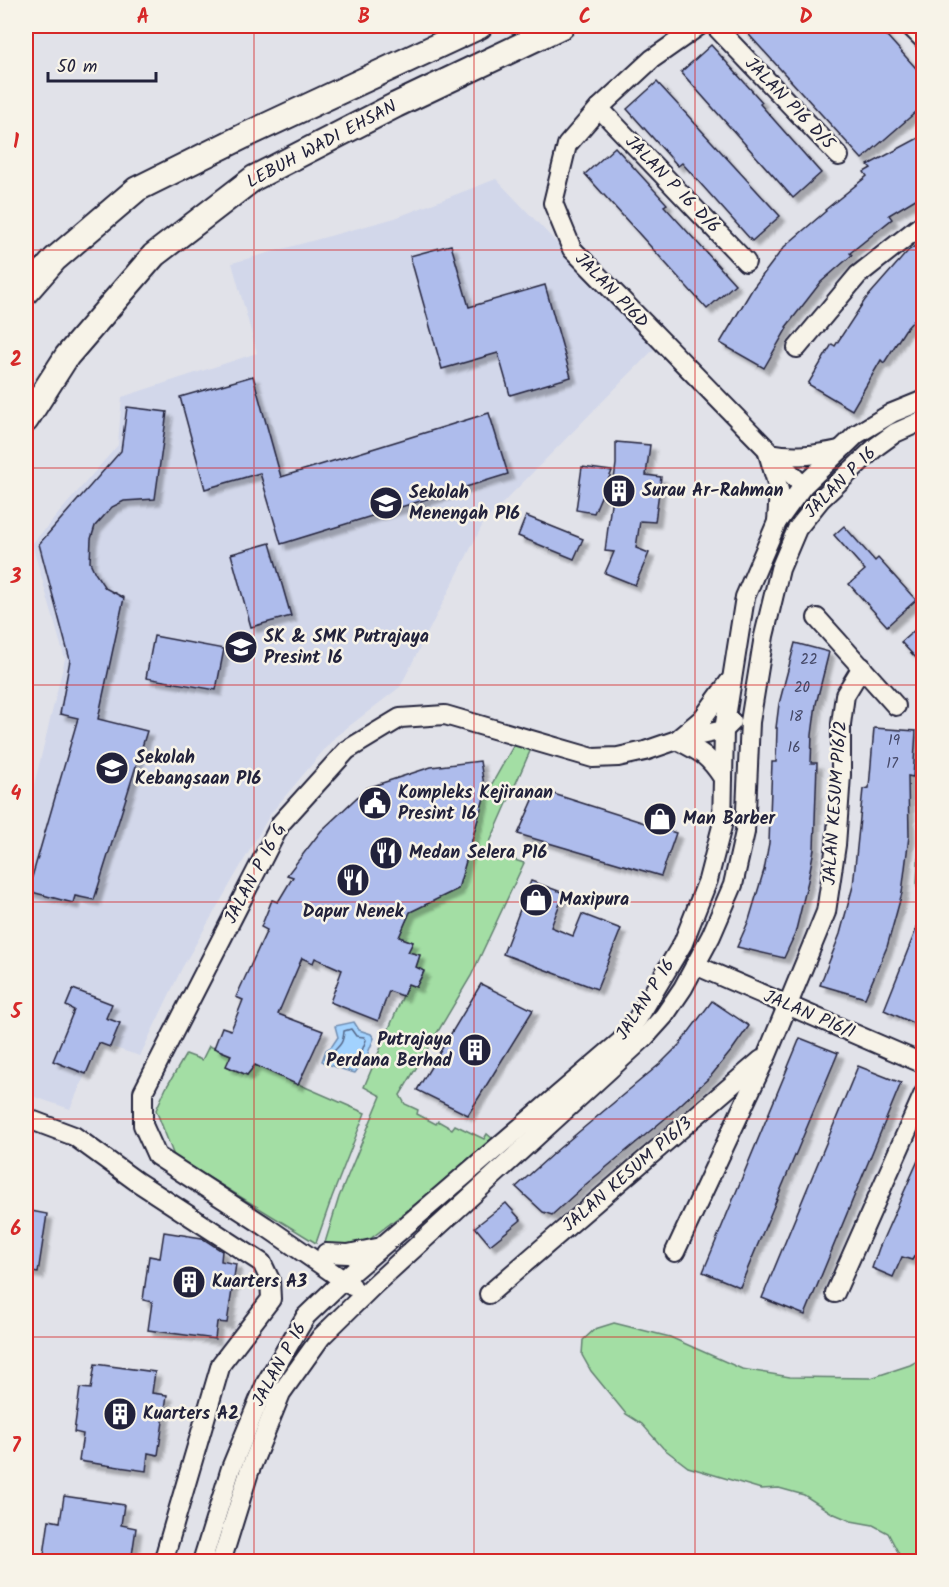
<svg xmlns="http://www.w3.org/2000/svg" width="949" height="1587" viewBox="0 0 949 1587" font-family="Kalam,sans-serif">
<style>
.built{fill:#d2d7ea}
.green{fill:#a3dea4;stroke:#628070;stroke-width:1.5}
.water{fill:#a2d2fe;stroke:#6f8cb0;stroke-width:1.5}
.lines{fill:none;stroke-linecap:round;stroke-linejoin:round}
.shore{stroke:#556889;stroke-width:1.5}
.building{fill:#aebcec;stroke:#22223b;stroke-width:1.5;filter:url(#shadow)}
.minor-casing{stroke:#22223b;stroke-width:22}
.major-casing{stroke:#22223b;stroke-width:28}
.minor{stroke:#f7f3e8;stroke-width:18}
.major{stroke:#f7f3e8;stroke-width:24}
.grid{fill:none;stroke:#d62828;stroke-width:1.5;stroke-opacity:0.55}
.labels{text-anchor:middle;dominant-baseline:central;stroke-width:5;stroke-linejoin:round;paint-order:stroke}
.number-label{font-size:15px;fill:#454867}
.street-label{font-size:18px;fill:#22223b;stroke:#f7f3e8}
.poi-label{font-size:18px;font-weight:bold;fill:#22223b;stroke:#f7f3e8;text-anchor:start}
.neatline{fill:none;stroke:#d62828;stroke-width:2}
.grid-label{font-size:20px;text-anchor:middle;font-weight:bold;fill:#d62828}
</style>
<defs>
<filter id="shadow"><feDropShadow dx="5.5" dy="5.5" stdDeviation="1.5" flood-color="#0004"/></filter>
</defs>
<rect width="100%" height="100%" fill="#e1e2e9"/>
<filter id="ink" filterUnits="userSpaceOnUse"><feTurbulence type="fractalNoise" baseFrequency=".0167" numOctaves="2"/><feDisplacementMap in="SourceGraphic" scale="12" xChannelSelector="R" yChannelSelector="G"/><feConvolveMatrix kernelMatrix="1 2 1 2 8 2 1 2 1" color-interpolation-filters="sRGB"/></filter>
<g filter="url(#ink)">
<!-- built -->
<path class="built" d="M496 179 656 347 484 522 400 687 335 737 271 813 182 968 140 1056 99 1043 70 1109 26 1094V818L65 659 32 544 118 445 122 397 257 353 232 263 395 218Z"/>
<!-- green -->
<g class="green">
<path d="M515 743 531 749 486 851 524 863 471 976 400 1095 405 1104 418 1110 417 1114 436 1124 438 1121 452 1129 455 1125 484 1139 487 1134 493 1139 492 1145 361 1246H324L339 1197 381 1096 364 1087 408 984 416 987 424 972 416 967 420 955 408 952 413 942 399 937 410 912 458 889 484 798Z"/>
<path d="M923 798 924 799 923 889 917 886 921 801Z"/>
<path d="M209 1046 231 1055 227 1066 247 1075 252 1064 365 1113 332 1197 316 1243 174 1156 156 1110 166 1088 186 1054 202 1060Z"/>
<path d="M614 1323 670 1337 742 1369 790 1377 871 1378 910 1365 923 1358V1561H900L899 1554 888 1533 873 1525 851 1521 832 1513 804 1495 779 1488 761 1489 688 1467 663 1448 642 1424 626 1414 591 1371 582 1355 583 1340 595 1329Z"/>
</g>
<!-- water -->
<path class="water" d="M354 1022 359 1030 371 1034 374 1038 366 1058 355 1073C350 1072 326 1064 322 1061L326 1050 332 1046 338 1037 335 1026Z"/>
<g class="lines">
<!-- shore -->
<path class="shore" d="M351 1029 356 1036 364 1037 366 1040 360 1056 351 1067 342 1061 331 1060 329 1057C337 1046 343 1047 344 1031Z"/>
</g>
<!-- building -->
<g class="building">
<path d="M741 26H878L924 77V105L862 159Z"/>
<path d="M711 45 762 102 760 104 821 173 793 198 681 72Z"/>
<path d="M657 82 780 216 752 241 682 163 678 166 627 109Z"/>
<path d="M924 135V194L889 215 892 219 850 253 852 255 821 282 786 327 787 328 764 368 720 343 753 288 784 247 826 211 825 210 867 176 864 172 871 168 868 165Z"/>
<path d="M615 147 667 204 664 206 735 284 707 309 585 174Z"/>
<path d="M924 240V309L905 330 884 363 881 360 852 410 808 384 832 344 835 346 865 300 908 251Z"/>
<path d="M451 245 469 307 545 285 571 377 510 395 498 353 442 369 410 256Z"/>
<path d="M253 376 281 477 489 413 508 474 281 544 260 473 205 489 180 397Z"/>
<path d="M127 407 167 412 155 499 124 501 112 507 95 526 91 539 90 562 95 573 105 588 124 598 98 719 147 731 94 900 75 896 73 903 28 891 78 718 60 714 70 660 39 544 121 451Z"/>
<path d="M616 442 650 445 646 475 661 477 655 522 640 521 636 548 649 553 635 585 605 573 614 552 605 551 616 464Z"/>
<path d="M582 467 612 471 594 513 576 510Z"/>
<path d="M526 516 583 539 574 559 518 536Z"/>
<path d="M844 526 875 561 878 558 916 600 887 626 849 584 865 570 834 535Z"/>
<path d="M270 543 291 616 251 627 231 554Z"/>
<path d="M924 622V654L917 659 901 642Z"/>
<path d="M154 636 224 649 216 690 146 678Z"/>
<path d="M795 643 829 652 816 704 812 735 811 763H817L814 849 808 881 795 934 784 958 737 947 749 920 764 870 769 843 772 762H776L777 728H776L779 704Z"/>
<path d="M874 728 916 731 913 777 908 776 909 836 902 893 887 947 865 998 820 985 840 934 853 886 863 789 869 788Z"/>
<path d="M480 761 484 785V798L458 889 410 912 399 937 413 942 408 952 420 955 416 967 424 971 416 987 408 984 403 996 389 991 378 1021 330 1002 342 970 315 958 313 963 302 958 278 1014 323 1031 298 1085 255 1065 247 1075 226 1066 231 1055 214 1048 222 1027 231 1030 243 1000 236 997 267 930 261 927 272 900 278 902 293 877 287 875 321 831 367 788 431 767Z"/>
<path d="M538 789 676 833 661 876 518 834Z"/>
<path d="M531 881 564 893 551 927 573 936 582 914 621 929 597 989 503 954Z"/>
<path d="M923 912H924V1028L884 1010Z"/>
<path d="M481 984 533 1010 468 1115 417 1090Z"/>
<path d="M73 989 112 1004 106 1018 120 1023 110 1047 99 1043 86 1074 53 1061 74 1010 66 1006Z"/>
<path d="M712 1001 749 1026 732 1050 710 1077 667 1117 585 1185 552 1215 543 1212 516 1187 556 1151 661 1063 679 1045Z"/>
<path d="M800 1038 838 1053 740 1287 703 1272Z"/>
<path d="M858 1066 901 1083 805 1315 762 1298Z"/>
<path d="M924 1147V1240L912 1260 902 1257 893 1277 872 1268 879 1248Z"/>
<path d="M506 1203 521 1220 490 1245 475 1227Z"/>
<path d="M26 1210 47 1214 38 1273 26 1271Z"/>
<path d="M164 1232 202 1238 222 1251 221 1261 236 1264 227 1323 217 1322 215 1339 148 1330 152 1302 143 1300 149 1256 160 1258Z"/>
<path d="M95 1364 155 1372 152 1393 167 1395 158 1455 148 1453 146 1471 79 1461 83 1434 74 1432 80 1388 91 1389Z"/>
<path d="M64 1496 124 1505 121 1525 136 1528 131 1562H43L49 1520 60 1522Z"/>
</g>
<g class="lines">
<!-- minor casing -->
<g class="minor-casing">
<g id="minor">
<path d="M699 26 652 59 599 108 567 145 553 203 572 249 803 486"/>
<path d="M715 26 839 156"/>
<path d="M910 26 924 40"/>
<path d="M599 108 746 262"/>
<path d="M797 348 858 275 924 223"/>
<path d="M768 453 779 490 777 522"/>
<path d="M770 453C794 458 816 455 839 450"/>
<path d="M817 618 896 706"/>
<path d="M678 739 702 719 729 682"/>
<path d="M677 740C701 752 708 755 723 778"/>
<path d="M695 965 924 1064"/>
<path d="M26 1118 74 1136 136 1181 262 1263 270 1280 271 1299 221 1364 163 1562"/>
<path d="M675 1252 767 1055 826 912 836 845 841 775V724L845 695 862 667"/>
<path d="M326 1253 348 1254 377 1248"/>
<path d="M352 1286 265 1226 157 1156 143 1125V1092L281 823 347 750 400 718 445 715 593 758 618 757 645 751 677 740 724 730 732 722"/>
<path d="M835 1293 924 1093"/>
<path d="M489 1294 761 1060"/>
<path d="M202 1562 231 1468 266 1383 306 1316 352 1272 621 1041 638 1018 683 943 708 880 722 826 724 730 745 597 777 522 803 486 857 434 892 413 924 400"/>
<path d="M221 1562 249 1472 281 1393 321 1337 373 1286 645 1037 664 1016 683 988 711 936 733 885 745 832 750 722 764 636 780 569 797 529 821 499 877 446 895 433 924 420"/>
</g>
</g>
<!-- major casing -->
<g class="major-casing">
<g id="major">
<path d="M26 292 55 259 137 189 244 136 480 26"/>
<path d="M26 420 67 356 154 255 254 178 396 105 562 26"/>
</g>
</g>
<!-- minor -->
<use href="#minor" class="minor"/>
<!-- major -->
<use href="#major" class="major"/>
</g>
</g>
<!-- grid -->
<path class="grid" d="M254 26V1562M474 26V1562M695 26V1562M26 250H924M26 468H924M26 685H924M26 902H924M26 1119H924M26 1337H924"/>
<!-- icons -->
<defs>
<g id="building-disc" transform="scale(1.725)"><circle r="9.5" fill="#22223b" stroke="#f7f3e8"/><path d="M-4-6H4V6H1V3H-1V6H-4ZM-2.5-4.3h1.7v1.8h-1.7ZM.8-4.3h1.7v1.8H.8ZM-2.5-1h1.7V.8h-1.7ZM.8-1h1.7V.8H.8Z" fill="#fff"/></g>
<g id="school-disc" transform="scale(1.725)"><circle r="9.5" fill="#22223b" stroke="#f7f3e8"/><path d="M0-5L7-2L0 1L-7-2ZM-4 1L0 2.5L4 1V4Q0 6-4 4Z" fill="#fff"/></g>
<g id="civic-disc" transform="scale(1.725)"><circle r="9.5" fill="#22223b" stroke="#f7f3e8"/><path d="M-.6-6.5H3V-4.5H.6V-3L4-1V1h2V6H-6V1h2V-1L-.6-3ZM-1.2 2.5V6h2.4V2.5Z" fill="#fff"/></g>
<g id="shop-disc" transform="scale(1.725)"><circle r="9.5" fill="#22223b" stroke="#f7f3e8"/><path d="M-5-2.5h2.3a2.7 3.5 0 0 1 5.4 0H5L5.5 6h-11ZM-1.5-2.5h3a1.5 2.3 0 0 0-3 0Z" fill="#fff"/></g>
<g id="restaurant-disc" transform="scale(1.725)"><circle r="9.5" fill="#22223b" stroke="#f7f3e8"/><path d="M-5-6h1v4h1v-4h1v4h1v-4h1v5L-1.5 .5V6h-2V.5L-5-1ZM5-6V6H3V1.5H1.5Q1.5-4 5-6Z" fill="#fff"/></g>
</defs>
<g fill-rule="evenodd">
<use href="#building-disc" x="619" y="491"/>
<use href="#school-disc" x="386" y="503"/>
<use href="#school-disc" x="241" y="647"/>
<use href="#school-disc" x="112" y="768"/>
<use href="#civic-disc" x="375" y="803"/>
<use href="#shop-disc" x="660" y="819"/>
<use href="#restaurant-disc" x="386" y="853"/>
<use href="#restaurant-disc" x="353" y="880"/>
<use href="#shop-disc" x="536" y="900"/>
<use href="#building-disc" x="475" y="1050"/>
<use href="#building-disc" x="189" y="1282"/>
<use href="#building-disc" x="120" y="1414"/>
</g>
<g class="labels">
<!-- number labels -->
<g class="number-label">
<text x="809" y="660">22</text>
<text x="802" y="688">20</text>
<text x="796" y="717">18</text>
<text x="894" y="741">19</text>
<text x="794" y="748">16</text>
<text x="892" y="764">17</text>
</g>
<!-- street labels -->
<g class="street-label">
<text transform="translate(789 104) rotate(46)">JALAN P16 D/5</text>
<text transform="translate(322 145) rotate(-28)">LEBUH WADI EHSAN</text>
<text transform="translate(672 185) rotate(46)">JALAN P 16 D/6</text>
<text transform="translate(611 291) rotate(46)">JALAN P16D</text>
<text transform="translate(841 483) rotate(-45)">JALAN P 16</text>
<text transform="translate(836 803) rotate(-86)">JALAN KESUM P16/2</text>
<text transform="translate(256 874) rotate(-62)">JALAN P 16 G</text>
<text transform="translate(646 1000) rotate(-57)">JALAN P 16</text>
<text transform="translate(809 1015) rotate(23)">JALAN P16/1</text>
<text transform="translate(628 1175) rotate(-41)">JALAN KESUM P16/3</text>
<text transform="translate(280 1365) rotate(-61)">JALAN P 16</text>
</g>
<!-- poi labels -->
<g class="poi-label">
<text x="642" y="491">Surau Ar-Rahman</text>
<text x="409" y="493">Sekolah<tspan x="409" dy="21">Menengah P16</tspan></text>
<text x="264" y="637">SK &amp; SMK Putrajaya<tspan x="264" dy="21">Presint 16</tspan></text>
<text x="135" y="758">Sekolah<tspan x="135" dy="21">Kebangsaan P16</tspan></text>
<text x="398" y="793">Kompleks Kejiranan<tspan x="398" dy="21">Presint 16</tspan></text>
<text x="683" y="819">Man Barber</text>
<text x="409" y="853">Medan Selera P16</text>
<text x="559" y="900">Maxipura</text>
<text x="353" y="912" text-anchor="middle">Dapur Nenek</text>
<text x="452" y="1040" text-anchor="end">Putrajaya<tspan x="452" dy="21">Perdana Berhad</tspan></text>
<text x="212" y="1282">Kuarters A3</text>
<text x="143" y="1414">Kuarters A2</text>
</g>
</g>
<!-- margin -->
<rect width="949" height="1587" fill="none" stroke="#f7f3e8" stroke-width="66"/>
<!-- scale -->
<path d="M48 72v9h108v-9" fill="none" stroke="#22223b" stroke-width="3"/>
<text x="57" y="72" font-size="18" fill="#22223b" stroke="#f7f3e8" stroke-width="4.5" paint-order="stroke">50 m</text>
<rect x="33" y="33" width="883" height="1521" class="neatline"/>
<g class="grid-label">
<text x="143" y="23">A</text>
<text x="364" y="23">B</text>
<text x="585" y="23">C</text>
<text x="806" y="23">D</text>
<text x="16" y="148">1</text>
<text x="16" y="366">2</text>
<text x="16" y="583">3</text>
<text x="16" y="800">4</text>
<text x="16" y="1018">5</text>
<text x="16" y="1235">6</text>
<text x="16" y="1452">7</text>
</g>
</svg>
